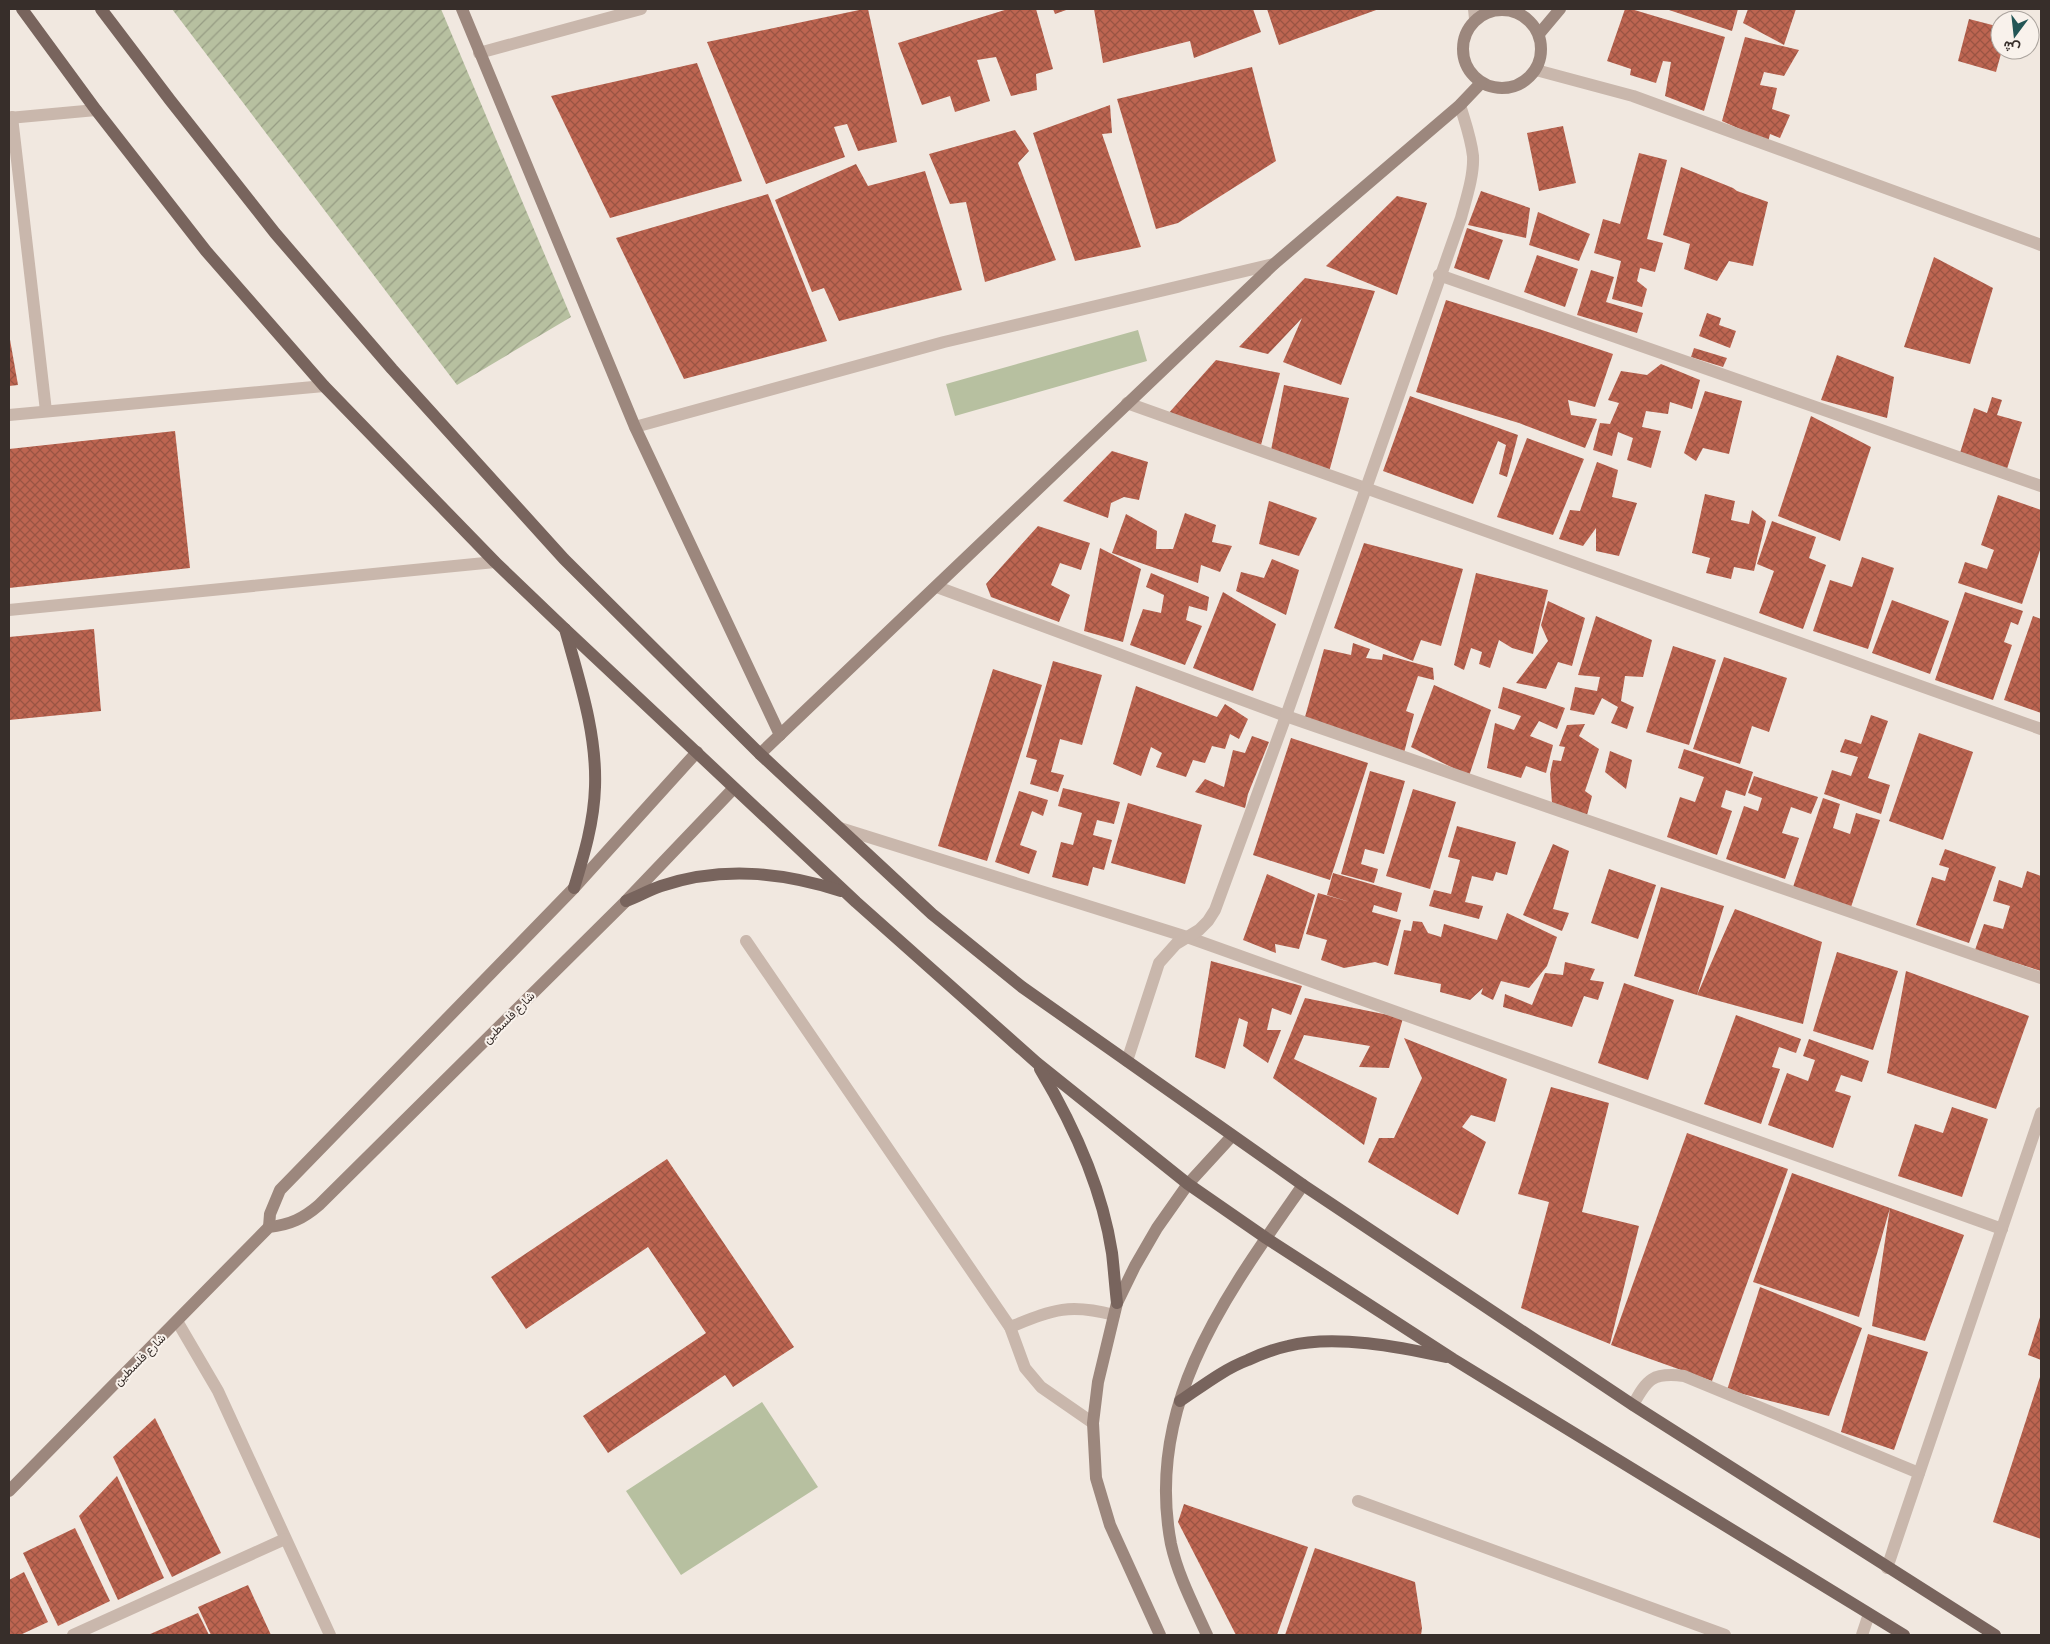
<svg xmlns="http://www.w3.org/2000/svg" width="2050" height="1644" viewBox="0 0 2050 1644" font-family="Barlow,Vazirmatn,sans-serif">
<style>
.grass{fill:#b7c0a0}
.garden{fill:url(#garden-furrows)}
.building{fill:url(#building-cross-hatch)}
.lines{fill:none;stroke-linecap:round;stroke-linejoin:round}
.lane{stroke:#c9b7ac;stroke-width:12}
.street{stroke:#c9b7ac;stroke-width:12}
.secondary{stroke:#9c877d;stroke-width:12}
.primary{stroke:#78645d;stroke-width:12}
.labels{text-anchor:middle;dominant-baseline:central;stroke-width:4;stroke-linejoin:round;paint-order:stroke}
.street-label{font-size:12px;fill:#372e2a;stroke:#f9f2ec}
</style>
<defs>
<pattern id="garden-furrows" width="10" height="10" patternUnits="userSpaceOnUse" patternTransform="scale(1.25)"><rect width="10" height="10" fill="#b7c0a0"/><path d="M-1 1l2-2M0 10L10 0M9 11l2-2" fill="none" stroke="#969c83"/></pattern>
<pattern id="building-cross-hatch" width="8" height="8" patternUnits="userSpaceOnUse" patternTransform="scale(1.25)"><rect width="8" height="8" fill="#bd6551"/><path d="M0 0l8 8M0 8l8-8" fill="none" stroke="#9a5443"/></pattern>
</defs>
<rect width="100%" height="100%" fill="#f1e8e0"/>
<!-- grass -->
<g class="grass">
<path d="M1138 330 1147 361 955 416 946 384Z"/>
<path d="M762 1402 818 1487 681 1575 626 1491Z"/>
</g>
<!-- garden -->
<path class="garden" d="M172 9H441L571 317 457 385Z"/>
<!-- building -->
<g class="building">
<path d="M864 9H868L897 142 858 151 847 124 834 127 845 157 766 184 707 42Z"/>
<path d="M1008 9H1036L1053 69 1036 74 1037 90 1011 96 996 57 977 60 990 101 955 112 950 96 922 105 898 43Z"/>
<path d="M1053 9H1069L1055 14Z"/>
<path d="M1094 9H1253L1261 32 1194 58 1190 41 1103 63Z"/>
<path d="M1267 9H1379L1279 45Z"/>
<path d="M1625 9H1631L1725 37 1704 111 1665 96 1671 62 1663 61 1656 83 1630 75 1631 69 1607 61Z"/>
<path d="M1666 9H1738L1732 31Z"/>
<path d="M1748 9H1796L1784 45 1743 23Z"/>
<path d="M1969 19 2000 27V50H2002L1996 72 1958 61Z"/>
<path d="M1745 37 1799 50 1784 76 1764 72 1760 85 1777 88 1772 109 1790 115 1780 138 1770 134 1768 142 1722 121Z"/>
<path d="M697 63 742 181 610 218 551 96Z"/>
<path d="M1252 67 1276 161 1178 223 1156 229 1117 99Z"/>
<path d="M1110 105 1112 133 1102 134 1141 247 1075 261 1033 133Z"/>
<path d="M1563 126 1576 183 1539 191 1527 133Z"/>
<path d="M1015 130 1029 151 1018 163 1056 260 985 282 966 202 950 204 929 154Z"/>
<path d="M1639 153 1667 160 1647 239 1663 243 1655 272 1640 268 1637 281 1647 289 1642 307 1612 299 1621 261 1594 253 1603 219 1620 224Z"/>
<path d="M856 164 868 186 925 171 962 290 839 321 824 288 812 292 775 200Z"/>
<path d="M1681 167 1733 188 1737 191 1768 202 1753 266 1729 261 1717 281 1684 269 1690 244 1663 235Z"/>
<path d="M1481 191 1530 208 1526 238 1468 225Z"/>
<path d="M768 194 827 341 684 379 616 238Z"/>
<path d="M1397 196 1427 203 1397 295 1326 266Z"/>
<path d="M1538 212 1590 234 1579 261 1529 245Z"/>
<path d="M1467 228 1503 240 1489 280 1454 268Z"/>
<path d="M1537 255 1578 269 1565 307 1524 292Z"/>
<path d="M1934 257 1993 288 1970 364 1904 347Z"/>
<path d="M1591 270 1614 277 1606 302 1643 313 1637 333 1577 315Z"/>
<path d="M1305 278 1375 291 1341 385 1283 362 1302 318 1268 354 1239 347Z"/>
<path d="M1446 300 1542 330 1613 354 1595 407 1568 400 1571 415 1597 419 1585 448 1519 423 1416 392Z"/>
<path d="M1707 313 1721 318 1719 325 1736 331 1730 348 1699 336Z"/>
<path d="M9 334 18 385 9 386Z"/>
<path d="M1694 348 1727 358 1723 367 1691 357Z"/>
<path d="M1837 355 1894 377 1887 418 1821 400Z"/>
<path d="M1216 360 1280 373 1261 445 1167 415Z"/>
<path d="M1661 364 1700 380 1692 409 1670 402 1668 414 1646 411 1642 427 1661 431 1651 468 1627 460 1633 438 1618 432 1612 456 1593 450 1600 423 1610 424 1619 403 1608 400 1621 371 1647 375Z"/>
<path d="M1284 385 1349 398 1329 472 1271 450Z"/>
<path d="M1705 391 1742 401 1729 454 1703 448 1696 461 1684 453Z"/>
<path d="M1410 396 1518 435 1507 477 1499 474 1506 445 1498 441 1473 504 1383 471Z"/>
<path d="M1992 397 2002 400 1997 415 2022 422 2007 469 1960 453 1974 408 1987 413Z"/>
<path d="M1811 416 1871 447 1840 541 1778 516Z"/>
<path d="M175 431 190 568 9 588V449Z"/>
<path d="M1527 438 1584 459 1553 535 1497 517Z"/>
<path d="M1112 451 1148 462 1139 500 1124 497 1111 503 1108 518 1063 501Z"/>
<path d="M1597 462 1618 470 1612 497 1637 503 1619 556 1596 551V528L1583 546 1559 539 1570 510 1580 511Z"/>
<path d="M1705 494 1735 501 1731 520 1749 524 1752 510 1766 521 1754 571 1734 567 1731 579 1706 573 1710 558 1692 553Z"/>
<path d="M1998 495 2041 510V547L2022 604 1958 583 1965 562 1987 569 1994 550 1981 545Z"/>
<path d="M1269 501 1317 518 1299 556 1259 544Z"/>
<path d="M1185 513 1216 525 1212 542 1232 546 1220 572 1201 565 1198 583 1112 553 1126 514 1157 531 1156 549H1173Z"/>
<path d="M1772 521 1816 537 1809 558 1826 565 1803 629 1759 613 1774 571 1757 564Z"/>
<path d="M1038 526 1090 543 1081 570 1060 563 1051 585 1070 595 1059 622 991 597 986 584Z"/>
<path d="M1364 543 1463 569 1441 646 1421 640 1413 661 1334 628Z"/>
<path d="M1100 548 1141 569 1123 642 1084 631Z"/>
<path d="M1862 557 1894 568 1868 649 1813 631 1830 580 1852 587Z"/>
<path d="M1272 559 1299 570 1286 615 1236 591 1241 572 1264 578Z"/>
<path d="M1151 573 1209 597 1207 611 1189 606 1186 620 1202 626 1185 665 1130 645 1143 609 1161 613 1164 595 1146 587Z"/>
<path d="M1476 573 1548 590 1533 654 1512 648 1499 640 1490 668 1479 664 1482 652 1471 648 1464 670 1454 665Z"/>
<path d="M1223 592 1276 624 1253 691 1193 668Z"/>
<path d="M1965 592 2023 611 2018 625 2011 622 2004 642 2012 645 1993 700 1935 680Z"/>
<path d="M1892 600 1949 621 1930 674 1872 653Z"/>
<path d="M1548 601 1585 618 1572 666 1558 662 1546 689 1516 683 1548 641 1541 625Z"/>
<path d="M1596 616 1652 640 1643 677 1625 676 1621 701 1634 707 1627 729 1611 723 1618 707 1602 698 1594 715 1570 710 1575 687 1597 691 1600 677 1578 675Z"/>
<path d="M2033 616 2041 619V713L2004 700Z"/>
<path d="M94 629 101 711 9 720V637Z"/>
<path d="M1353 643 1370 649 1366 658 1382 660 1383 654 1433 668 1434 680 1418 676 1406 711 1414 714 1404 753 1305 717 1324 649 1351 655Z"/>
<path d="M1673 646 1716 660 1689 745 1646 732Z"/>
<path d="M1724 657 1787 678 1769 732 1752 726 1740 764 1693 749Z"/>
<path d="M1053 661 1102 675 1082 745 1060 739 1051 772 1064 775 1058 792 1030 784 1037 760 1026 757Z"/>
<path d="M993 669 1042 685 987 861 938 846Z"/>
<path d="M1434 685 1491 710 1469 776 1411 747Z"/>
<path d="M1136 686 1217 717 1225 704 1248 719 1239 739 1230 734 1225 749 1212 746 1205 763 1193 760 1186 777 1156 767 1162 753 1151 747 1141 776 1113 764Z"/>
<path d="M1503 687 1565 708 1557 729 1539 721 1530 736 1553 745 1546 773 1526 766 1521 778 1487 768 1495 723 1514 730 1521 716 1498 708Z"/>
<path d="M1871 715 1888 721 1868 778 1890 785 1881 814 1824 794 1832 770 1851 776 1858 757 1840 752 1845 739 1861 744Z"/>
<path d="M1585 724 1579 736 1599 749 1585 791 1592 796 1587 815 1552 803 1550 774 1553 760 1561 761 1565 747 1559 746 1567 725Z"/>
<path d="M1919 733 1973 752 1943 840 1889 821Z"/>
<path d="M1252 736 1269 742 1248 794 1245 808 1195 792 1205 779 1224 787 1233 750 1245 753Z"/>
<path d="M1291 738 1368 763 1330 880 1253 855Z"/>
<path d="M1684 749 1753 772 1745 796 1726 790 1721 807 1732 811 1717 855 1667 837 1680 797 1695 802 1704 777 1678 768Z"/>
<path d="M1610 751 1632 760 1626 789 1605 772Z"/>
<path d="M1370 771 1405 781 1384 854 1365 849 1361 864 1378 869 1374 883 1341 874Z"/>
<path d="M1754 776 1818 797 1811 814 1791 807 1782 833 1799 838 1785 879 1726 859 1744 806 1758 811 1762 798 1748 793Z"/>
<path d="M1063 788 1120 802 1114 824 1097 820 1093 835 1112 840 1104 870 1093 867 1088 886 1052 877 1061 842 1073 845 1082 813 1058 806Z"/>
<path d="M1413 789 1456 802 1430 889 1386 876Z"/>
<path d="M1019 791 1048 800 1043 816 1032 811 1020 845 1037 851 1029 874 995 862Z"/>
<path d="M1823 798 1840 804 1833 828 1850 834 1856 813 1880 820 1851 907 1793 887Z"/>
<path d="M1128 803 1202 825 1185 884 1111 863Z"/>
<path d="M1457 826 1516 842 1507 875 1496 872 1493 881 1472 876 1465 902 1483 906 1479 919 1429 906 1434 890 1451 894 1460 860 1448 857Z"/>
<path d="M1553 844 1569 851 1553 909 1569 913 1562 931 1523 915Z"/>
<path d="M1945 849 1996 867 1969 943 1916 925 1932 877 1945 881 1949 868 1939 865Z"/>
<path d="M1609 869 1656 885 1638 939 1591 923Z"/>
<path d="M2027 871 2041 876V971L1975 950 1984 924 2003 929 2010 906 1993 901 1999 880 2022 888Z"/>
<path d="M1333 873 1402 893 1397 912 1374 905 1372 912 1401 920 1388 966 1375 962 1344 968 1321 960 1327 940 1306 934 1318 893 1350 902 1327 895Z"/>
<path d="M1267 874 1315 895 1299 949 1275 944 1276 953 1243 940Z"/>
<path d="M1661 887 1724 906 1697 995 1735 909 1822 942 1803 1024 1697 995 1634 976Z"/>
<path d="M1507 913 1557 937 1547 966 1529 988 1501 981 1493 1000 1481 994 1483 988 1470 1000 1440 992 1441 984 1394 974 1404 930 1411 931 1413 921 1422 922 1428 933 1441 937 1444 924 1497 940Z"/>
<path d="M1837 952 1898 971 1873 1050 1813 1031Z"/>
<path d="M1211 961 1302 986 1291 1015 1272 1008 1267 1030H1281L1268 1063 1243 1046 1248 1022 1239 1018 1225 1069 1195 1057Z"/>
<path d="M1565 962 1595 969 1590 980 1604 982 1598 1000 1584 996 1572 1027 1503 1007 1505 994 1532 1005 1545 973 1563 975Z"/>
<path d="M1906 971 2029 1016 1996 1109 1887 1073Z"/>
<path d="M1624 983 1674 1000 1648 1080 1598 1063Z"/>
<path d="M1305 998 1403 1018 1389 1068 1359 1067 1370 1046 1304 1035 1294 1059 1377 1098 1364 1145 1273 1078Z"/>
<path d="M1736 1015 1801 1039 1796 1053 1779 1047 1772 1067 1780 1069 1761 1124 1704 1104Z"/>
<path d="M1404 1038 1507 1079 1495 1122 1471 1115 1462 1127 1486 1142 1458 1215 1368 1162 1379 1138H1394L1422 1078Z"/>
<path d="M1809 1039 1869 1061 1862 1082 1841 1075 1835 1091 1851 1096 1833 1148 1768 1125 1787 1073 1808 1081 1815 1060 1803 1056Z"/>
<path d="M1551 1087 1609 1103 1582 1212 1639 1226 1610 1344 1521 1308 1549 1202 1518 1194Z"/>
<path d="M1952 1107 1988 1119 1962 1197 1898 1176 1915 1124 1943 1133Z"/>
<path d="M1687 1133 1788 1169 1712 1381 1611 1345Z"/>
<path d="M667 1159 794 1347 733 1387 725 1375 608 1453 583 1416 706 1333 648 1247 526 1329 491 1277Z"/>
<path d="M1792 1173 1890 1208 1964 1235 1925 1341 1872 1326 1890 1208 1859 1317 1753 1282Z"/>
<path d="M1760 1287 1862 1328 1829 1416 1727 1390Z"/>
<path d="M2041 1314V1360L2028 1355Z"/>
<path d="M1868 1334 1928 1352 1894 1450 1841 1432Z"/>
<path d="M2041 1374V1539L1993 1522Z"/>
<path d="M155 1418 221 1553 172 1577 113 1457Z"/>
<path d="M117 1476 164 1578 118 1600 79 1516Z"/>
<path d="M1184 1504 1308 1547 1277 1635H1236L1178 1522Z"/>
<path d="M75 1528 110 1601 58 1626 23 1553Z"/>
<path d="M1315 1548 1415 1582 1422 1628 1421 1635H1285Z"/>
<path d="M24 1572 48 1622 20 1635H9V1580Z"/>
<path d="M248 1585 271 1635H211L198 1607Z"/>
<path d="M198 1613 209 1635H148Z"/>
</g>
<g class="lines">
<!-- lane -->
<g class="lane">
<path d="M746 941 1010 1327 1025 1368 1041 1387 1093 1423"/>
<path d="M1010 1327C1053 1310 1068 1303 1114 1315"/>
<path d="M1633 1405C1647 1379 1653 1372 1684 1376L1919 1473"/>
</g>
<!-- street -->
<g class="street">
<path d="M1474 9 1475 19"/>
<path d="M479 53 641 9"/>
<path d="M1536 70 1633 96 2041 245"/>
<path d="M12 117 46 411"/>
<path d="M9 118 96 110"/>
<path d="M1439 275 2041 486"/>
<path d="M1127 403 2041 729"/>
<path d="M9 415 324 386"/>
<path d="M635 427 944 342 1274 264"/>
<path d="M937 587 1286 716 2041 978"/>
<path d="M9 610 495 562"/>
<path d="M840 828 1187 937 2002 1229"/>
<path d="M1127 1061 1159 963 1176 944 1199 930 1208 921 1215 910 1286 716 1461 218C1466 199 1474 176 1473 156 1471 138 1465 122 1460 105"/>
<path d="M177 1321 218 1391 330 1635"/>
<path d="M1358 1501 1725 1635"/>
<path d="M1887 1568 2041 1113"/>
<path d="M73 1635 285 1539"/>
<path d="M1862 1635 1869 1614"/>
</g>
<!-- secondary -->
<g class="secondary">
<path d="M462 9 635 427 780 735"/>
<circle cx="1502" cy="49" r="39"/>
<path d="M1539 34 1560 9"/>
<path d="M760 754 1274 264 1460 105 1481 83"/>
<path d="M269 1227 270 1214 280 1190 574 888 697 752"/>
<path d="M9 1491 269 1227C290 1225 304 1218 319 1205L626 901 734 788"/>
<path d="M1160 1635 1110 1525 1096 1478 1093 1423 1098 1382 1117 1303 1135 1266 1157 1228 1188 1184 1232 1136"/>
<path d="M1207 1635C1194 1606 1178 1576 1171 1544 1144 1403 1227 1294 1303 1185"/>
</g>
<!-- primary -->
<g class="primary">
<path d="M22 9 96 110 206 251 324 386 495 562 565 629 856 902 1037 1063 1188 1184 1266 1238 1453 1359 1904 1635"/>
<path d="M101 9 170 100 275 233 392 369 564 559 760 754 932 914 1022 987 1303 1185 1633 1405 1995 1635"/>
<path d="M565 629C579 680 597 733 595 787 594 822 584 855 574 888"/>
<path d="M626 901C637 897 649 890 661 886 722 866 781 872 841 891"/>
<path d="M1040 1069C1074 1126 1102 1187 1112 1253 1114 1270 1115 1286 1117 1303"/>
<path d="M1180 1401C1201 1387 1224 1369 1248 1360 1261 1354 1274 1349 1288 1346 1335 1334 1400 1347 1446 1357"/>
</g>
</g>
<g class="labels">
<!-- street labels -->
<g class="street-label">
<text transform="translate(508 1017) rotate(-45)">شارع فلسطين</text>
<text transform="translate(139 1359) rotate(-45)">شارع فلسطين</text>
</g>
</g>
<!-- border -->
<rect width="2050" height="1644" fill="none" stroke="#372e2a" stroke-width="20"/>
<!-- north arrow -->
<g transform="translate(2015 35) rotate(195)"><circle r="24" fill="#f9f2ec" stroke="#aba49e"/>
<path d="M0-4L9 19L0 12L-9 19Z" fill="#235656"/>
<text y="-8" font-size="14" font-weight="bold" text-anchor="middle" fill="#372e2a">ش</text>
</g>
</svg>
